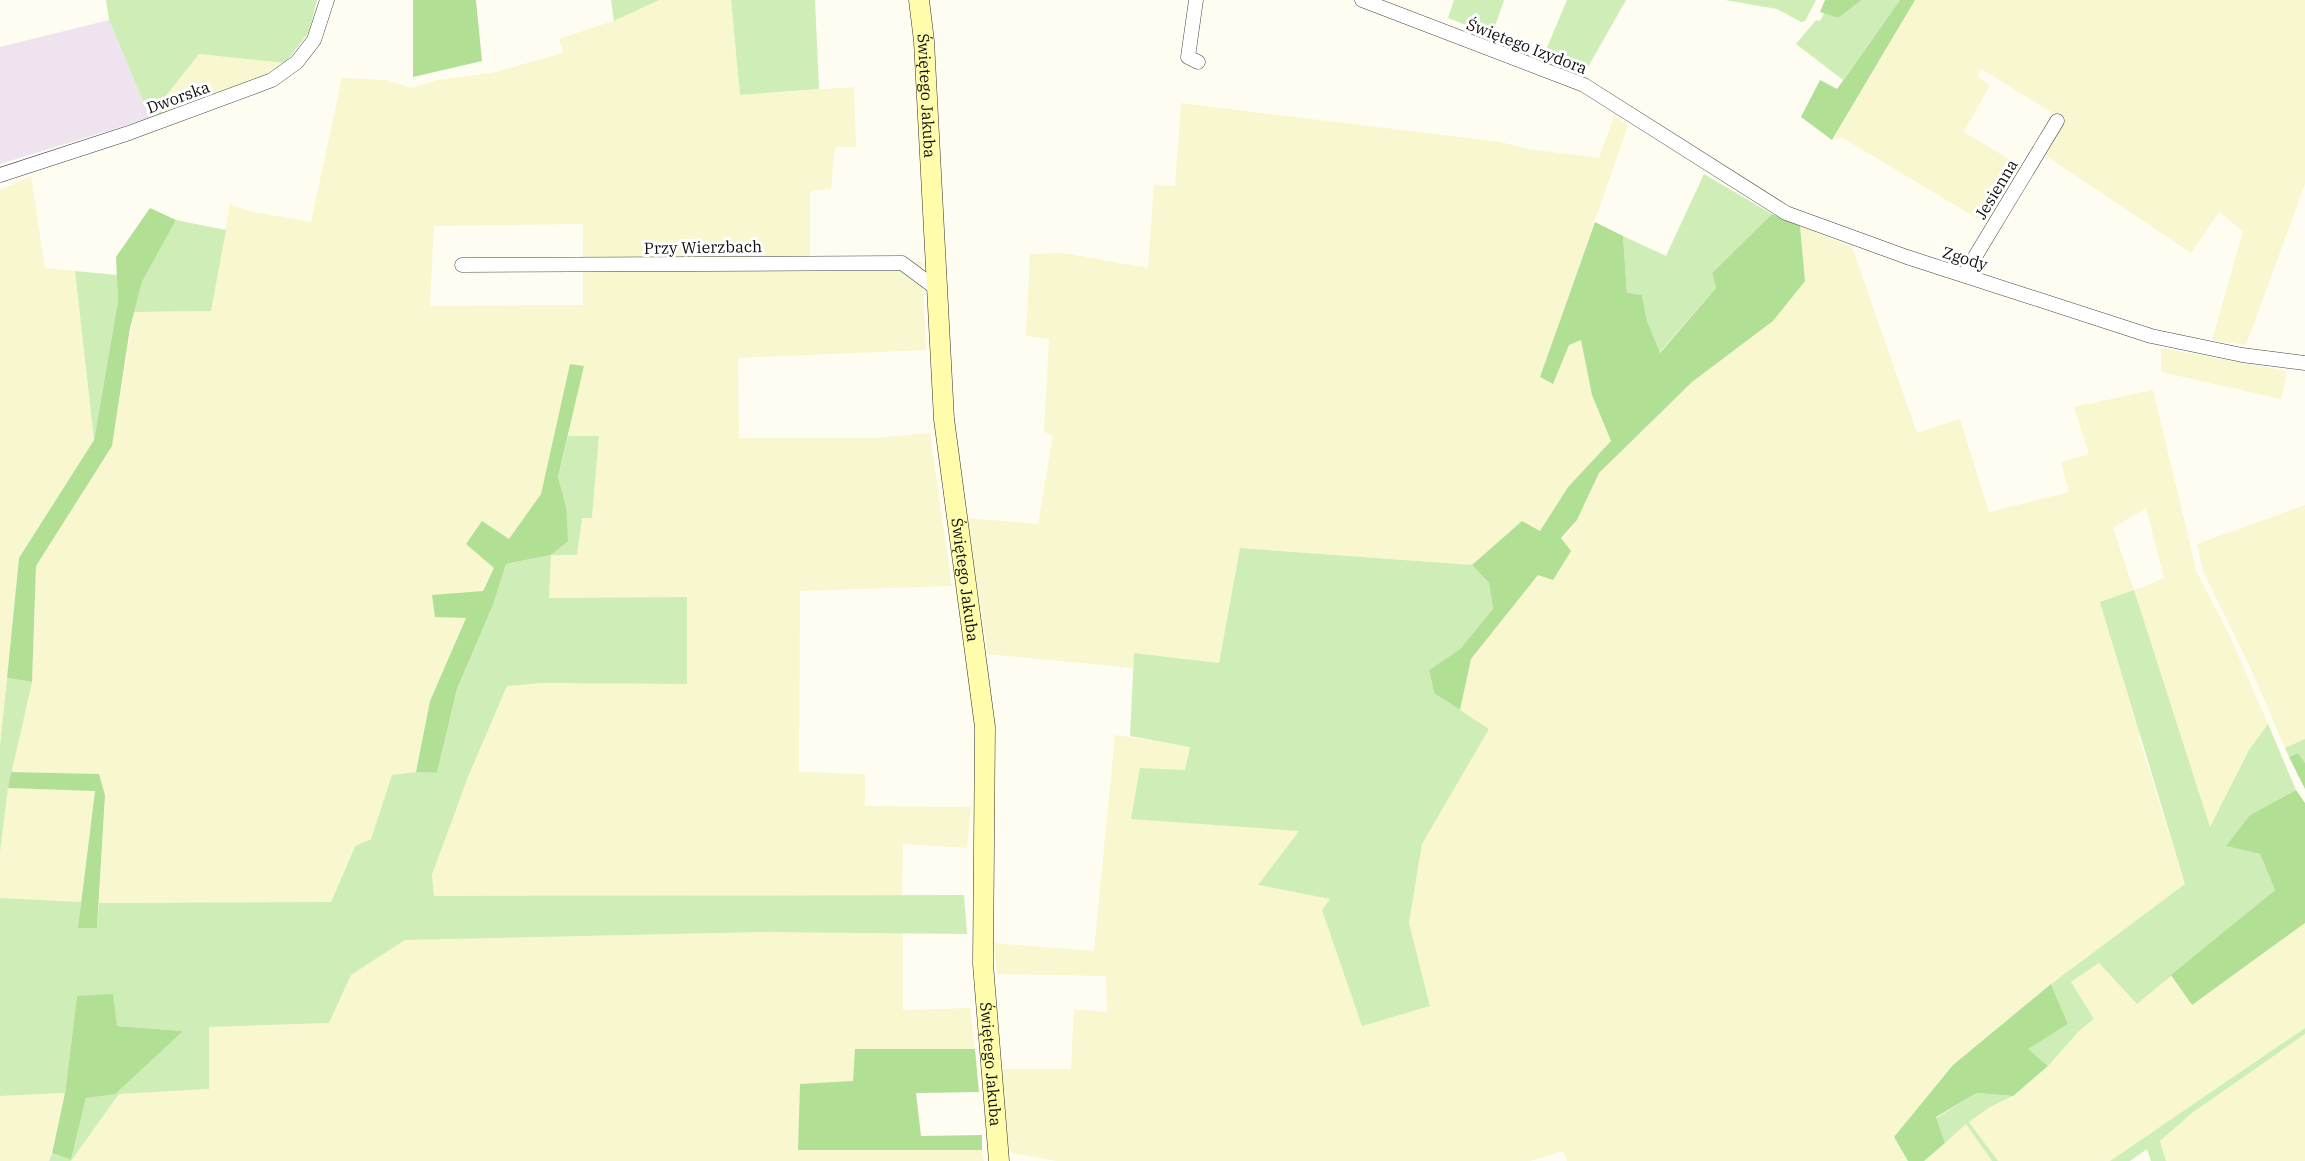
<svg xmlns="http://www.w3.org/2000/svg" width="2305" height="1161" viewBox="0 0 2305 1161" font-family="'IBM Plex Serif',serif">
<style>
.industrial{fill:#eee3ee}
.farmland{fill:#f8f7cf;fill-rule:evenodd}
.green{fill:#cfeeb7}
.forest{fill:#b1e095}
.lines{fill:none;stroke-linecap:round;stroke-linejoin:round}
.street-casing{stroke:#424242;stroke-width:15}
.secondary-casing{stroke:#313131;stroke-width:21}
.street{stroke:#fff;stroke-width:14}
.secondary{stroke:#fffcac;stroke-width:20}
.labels{text-anchor:middle;dominant-baseline:central;stroke-width:6;stroke-linejoin:round;paint-order:stroke}
.street-label{font-size:16px;fill:#0f0f0f;stroke:#fff}
</style>
<rect width="100%" height="100%" fill="#fffdf1"/>
<!-- industrial -->
<path class="industrial" d="M109 20 150 118 0 164V47Z"/>
<!-- farmland -->
<g class="farmland">
<path d="M659 0H731L740 95 854 87 856 147H835L831 189 810 191V267L922 262 926 350 738 358 739 438H873L930 433 952 586 800 591 799 772 865 774V806L971 807 967 848 903 844 902 895 434 897 432 875 468 777 507 686 542 683 686 684 687 597 549 598 551 555 582 517 592 518 599 436H568L584 366 570 364 541 494 509 540 466 544 495 568 466 617 430 701 416 772 392 775 371 839 354 846 331 902 99 903 105 795 99 774 11 772 32 682 36 566 112 446 134 312 211 311 230 204 249 211 311 222 342 78 387 80 411 88 438 80 496 72 563 53 559 39 613 21ZM583 224V305L430 306 434 226Z"/>
<path d="M1915 0H2305V184L2246 345 2212 340 2243 231 2219 212 2191 253 2049 158 2044 152 2056 115 1981 69 1977 76 1990 85 1964 132 2024 168 1990 226 1841 137 1833 140Z"/>
<path d="M199 54 285 63 260 77 171 109 165 97Z"/>
<path d="M1181 103 1500 142 1529 149 1599 158 1614 116 1628 126 1540 377 1553 384 1569 344 1582 340 1592 395 1611 441 1568 487 1540 531 1522 521 1472 565 1240 548 1219 663 1135 653 1133 668 988 654 966 518 1038 524 1053 435 1044 432 1049 339 1026 336 1030 254 1063 253 1148 268 1154 185 1175 186Z"/>
<path d="M31 176 45 268 75 271 94 440 19 558 0 745V190Z"/>
<path d="M1800 226 1852 247 1917 433 1960 419 1989 512 2069 492 2061 462 2089 454 2074 407 2153 390 2197 573 2229 634 2268 724 2249 750 2210 828 2134 591 2139 738 2185 884 2051 984 1953 1065 1894 1137 1908 1161H1567L1563 1151 1530 1161H1056L1008 1152 1002 1069H1071L1074 1009 1107 1012 1106 976 997 974 994 943 1094 951 1115 735 1190 746 1185 770 1300 831 1258 885 1330 899 1430 1006 1409 923 1422 844 1489 729 1460 710 1471 659 1538 575 1577 520 1599 473 1692 382 1773 321 1805 281ZM2146 508 2164 578 2134 590 2113 528Z"/>
<path d="M2161 348 2287 371 2281 399 2161 372Z"/>
<path d="M2305 505V739L2285 748 2251 669 2203 571 2197 544Z"/>
<path d="M8 788 95 790 81 902 0 898V853Z"/>
<path d="M2305 923V1028L2110 1161H1998L1969 1122 1990 1107 2013 1096 2048 1066 2078 1032 2094 1020 2071 982 2099 963 2137 1004 2171 975 2192 1005Z"/>
<path d="M769 932H903V1010L970 1008 975 1049H855L853 1081 798 1150H982L984 1161H71L119 1094 209 1089V1027L329 1023 351 975 405 940Z"/>
<path d="M2305 1034V1161H2166L2160 1141 2192 1113Z"/>
<path d="M65 1093 49 1161H0V1096Z"/>
<path d="M1966 1124 1992 1161H1924L1945 1143Z"/>
</g>
<!-- green -->
<g class="green">
<path d="M106 0H317L309 32 285 63 199 54 165 97 171 109 150 118 109 20Z"/>
<path d="M611 0H659L614 21Z"/>
<path d="M731 0H815L819 89 740 95Z"/>
<path d="M1454 0H1504L1492 35 1448 18Z"/>
<path d="M1567 0H1626L1584 74 1543 57Z"/>
<path d="M1725 0H1816L1805 21 1801 22 1777 9Z"/>
<path d="M1862 0H1900L1843 80 1796 44 1816 20 1820 21 1824 13 1838 18Z"/>
<path d="M1704 174 1772 214 1712 273 1716 288 1659 353 1647 321 1642 295 1627 294 1623 236 1666 256Z"/>
<path d="M176 220 226 230 211 311 134 312 142 282Z"/>
<path d="M75 271 117 275 118 301 94 440Z"/>
<path d="M568 436H599L592 518H582L577 555H551L549 598 687 597V684L542 683 507 686 468 777 432 875 434 896 964 895 967 934 769 932 405 940 351 975 329 1023 209 1027V1089L119 1094 71 1161H49L52 1153 71 1160 86 1098 183 1031 117 1026 77 996 65 1093 0 1096V898L81 902 79 928H97L99 903 331 902 355 846 371 839 392 775 416 772 437 773 457 689 493 605 506 564 551 555 566 506 558 477Z"/>
<path d="M1240 548 1472 565 1489 583 1493 609 1460 649 1429 670 1434 693 1489 729 1422 844 1409 923 1430 1006 1362 1026 1322 910 1330 899 1258 885 1299 831 1131 819 1140 768 1185 770 1190 747 1130 736 1134 653 1219 663Z"/>
<path d="M2134 590 2210 827 2249 750 2268 724 2296 790 2250 815 2227 846 2260 854 2275 890 2137 1004 2099 963 2071 982 2094 1019 2078 1032 2048 1066 2027 1049 2068 1024 2051 984 2185 884 2100 602Z"/>
<path d="M7 678 32 682 8 788 0 853V745Z"/>
<path d="M2305 739V763L2298 753 2289 757 2285 748Z"/>
<path d="M2305 1028V1034L2192 1113 2160 1141 2166 1161H2151L2147 1149 2130 1161H2110Z"/>
<path d="M1977 1093 2013 1096 1990 1107 1969 1122 1998 1161H1992L1966 1124 1945 1143 1936 1118Z"/>
</g>
<!-- forest -->
<g class="forest">
<path d="M413 0H476L482 61 413 77Z"/>
<path d="M1825 0H1862L1838 18 1820 12Z"/>
<path d="M1900 0H1915L1832 140 1801 117 1820 80 1837 89Z"/>
<path d="M150 208 176 220 142 282 130 328 112 446 36 566 32 682 7 678 19 558 94 440 118 301 116 257Z"/>
<path d="M1772 214 1800 226 1805 281 1773 321 1692 382 1599 473 1577 520 1561 538 1571 551 1553 580 1538 575 1471 659 1460 710 1434 693 1429 670 1460 649 1493 609 1489 583 1472 565 1522 521 1540 531 1568 487 1611 441 1592 395 1581 340 1569 345 1553 384 1540 377 1595 222 1623 236 1627 293 1642 295 1647 321 1660 353 1716 288 1712 273Z"/>
<path d="M570 364 584 366 558 477 566 506 568 541 551 555 506 564 493 605 457 689 437 773 416 772 430 701 466 618 435 617 432 595 483 591 494 568 466 544 482 521 509 539 541 494Z"/>
<path d="M2298 753 2305 763V789L2289 757Z"/>
<path d="M11 772 99 774 105 795 97 928H78L95 791 8 788Z"/>
<path d="M2296 790 2305 803V923L2192 1005 2171 975 2275 890 2260 854 2226 846 2250 815Z"/>
<path d="M2051 984 2068 1024 2028 1049 2048 1066 2013 1096 1977 1093 1936 1117 1945 1143 1924 1161H1908L1894 1137 1953 1065Z"/>
<path d="M113 994 117 1026 183 1031 115 1094 86 1098 71 1160 52 1153 65 1093 77 996Z"/>
<path d="M855 1049H975L979 1092 916 1093 921 1136 982 1135V1150H798L800 1084 853 1081Z"/>
</g>
<g class="lines">
<!-- street casing -->
<g class="street-casing">
<g id="street">
<path d="M1196 0 1188 57 1198 62"/>
<path d="M1362 0 1584 85 1786 213 1907 257 2151 336 2242 355 2305 363"/>
<path d="M0 175 129 133 272 80 297 62 314 40 327 0"/>
<path d="M462 265 902 263 937 289"/>
<path d="M1964 275 2057 121"/>
</g>
</g>
<!-- secondary casing -->
<g class="secondary-casing">
<g id="secondary">
<path id="s1" d="M919 0 924 41 944 419 985 727 983 964 999 1161"/>
</g>
</g>
<!-- street -->
<use href="#street" class="street"/>
<!-- secondary -->
<use href="#secondary" class="secondary"/>
</g>
<g class="labels">
<!-- street labels -->
<g class="street-label">
<text transform="translate(1527 46) rotate(21)">Świętego Izydora</text>
<text stroke="none"><textPath href="#s1" startOffset="96">Świętego Jakuba</textPath></text>
<text transform="translate(178 97) rotate(-20)">Dworska</text>
<text transform="translate(1996 189) rotate(-59)">Jesienna</text>
<text transform="translate(703 247) rotate(-1)">Przy Wierzbach</text>
<text transform="translate(1965 258) rotate(17)">Zgody</text>
<text stroke="none"><textPath href="#s1" startOffset="582">Świętego Jakuba</textPath></text>
<text stroke="none"><textPath href="#s1" startOffset="1068">Świętego Jakuba</textPath></text>
</g>
</g>
</svg>
